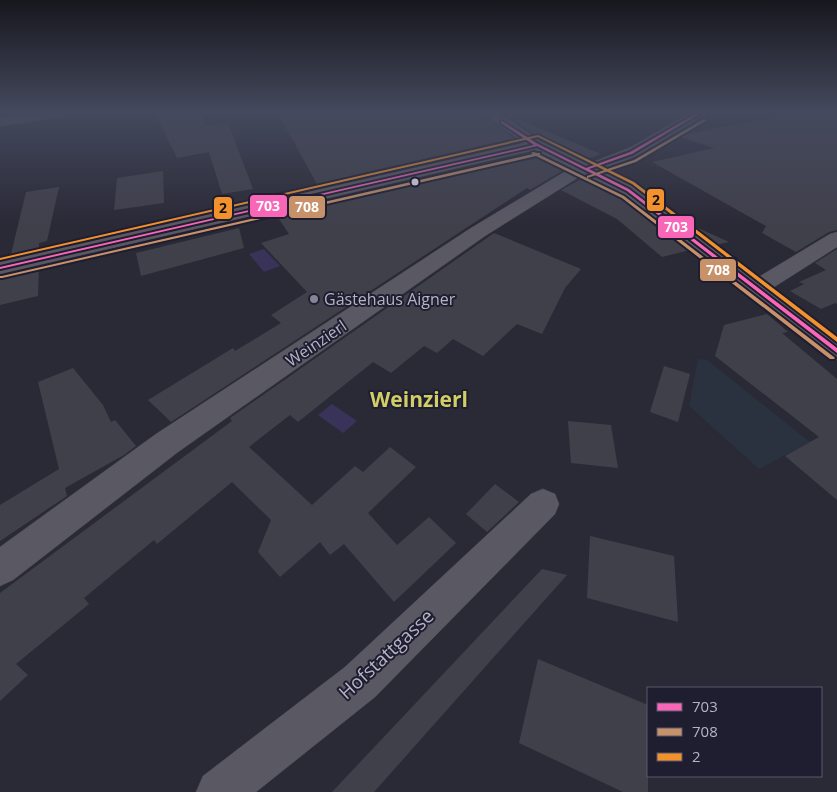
<svg xmlns="http://www.w3.org/2000/svg" width="837" height="792" viewBox="0 0 837 792" font-family="'Open Sans',sans-serif">
<style>
.green{fill:#2a3240}
.water{fill:#393359}
.building{fill:#40404b}
.lines{fill:none;stroke-linecap:round;stroke-linejoin:round}
.minor-casing{stroke:#45444d;stroke-width:1}
.minor{fill:#5a5863;fill-rule:evenodd}
.bus-1-casing{stroke:#1f1d30;stroke-width:4}
.bus-2-casing{stroke:#1f1d30;stroke-width:4}
.bus-3-casing{stroke:#1f1d30;stroke-width:4}
.bus-1{fill:#fa66b7;fill-rule:evenodd}
.bus-2{fill:#c7916a;fill-rule:evenodd}
.bus-3{fill:#f3912d;fill-rule:evenodd}
.bus-dot{fill:#b6b3c7;stroke:#1f1d30;stroke-width:2}
.poi-dot{fill:#858394;stroke:#1f1d30;stroke-width:2}
.labels{text-anchor:middle;dominant-baseline:central;stroke-width:4;stroke-linejoin:round;paint-order:stroke}
.poi-label{font-size:16px;fill:#b6b3c7;stroke:#1f1d30;text-anchor:start}
.street-label{font-size:16px;fill:#b6b3c7;stroke:#1f1d30}
.near-street-label{font-size:19px;fill:#b6b3c7;stroke:#1f1d30}
.district-label{font-size:21px;font-weight:bold;fill:#d0ce65;stroke:#1f1d30}
.line-badge{stroke:#1f1d30;stroke-width:2}
.badge-label{font-size:14px;text-anchor:middle;font-weight:bold;fill:#fff}
.pale-badge-label{font-size:14px;text-anchor:middle;font-weight:bold;fill:#111}
</style>
<rect width="100%" height="100%" fill="#2a2936"/>
<!-- green -->
<path class="green" d="M698 359 707 360 810 442 759 469 689 406Z"/>
<!-- water -->
<g class="water">
<path d="M264 249 280 266 264 272 249 254Z"/>
<path d="M332 404 357 421 343 433 318 415Z"/>
</g>
<!-- building -->
<g class="building">
<path d="M155 113H202L205 126 228 123 253 189 222 194 209 152 177 158Z"/>
<path d="M278 113H480L520 142 319 188Z"/>
<path d="M503 113 601 154 585 160 543 140Z"/>
<path d="M795 113H812L818 115 837 113V230L829 232 796 252 762 233 766 226 652 162 714 148 678 136Z"/>
<path d="M535 152 567 168 530 190 527 188 171 422 148 400 233 348 235 351 281 323 271 315 307 292 261 243 289 234 279 219 315 210 314 205 326 200Z"/>
<path d="M163 171 164 203 114 210 117 178Z"/>
<path d="M585 177 621 196 690 250 662 257 617 219 561 190Z"/>
<path d="M59 187 47 241 39 243V251L10 258 26 192Z"/>
<path d="M685 222 729 242 716 245Z"/>
<path d="M239 228 244 248 141 276 136 253Z"/>
<path d="M494 233 581 269 565 288 542 334 517 324 483 356 453 339 437 353 424 346 391 373 373 362 298 422 290 415 249 447 312 505 355 466 363 472 390 447 416 467 368 513 397 545 429 517 456 543 394 602 344 544 330 555 320 542 280 577 258 552 271 520 232 482 157 544 154 540 84 598 89 604 16 664 28 675 0 701V593L232 421 230 418Z"/>
<path d="M837 249V304L835 303 821 309 790 291 804 284 799 282 826 270 815 263Z"/>
<path d="M39 267 38 296 0 305V280L4 279 5 275Z"/>
<path d="M767 314 788 332 782 333 837 379V500L785 456 819 437 715 356 724 325Z"/>
<path d="M664 366 690 374 678 422 650 412Z"/>
<path d="M73 368 103 405 111 422 115 420 136 446 124 455 65 488 67 496 0 541V505L59 469 38 382Z"/>
<path d="M568 421 611 425 618 468 571 463Z"/>
<path d="M495 484 519 502 487 532 466 514Z"/>
<path d="M590 536 674 556 678 622 587 598Z"/>
<path d="M542 569 567 575 374 792H332Z"/>
<path d="M538 659 648 705V792H623L519 743Z"/>
</g>
<g class="lines">
<!-- minor casing -->
<g class="minor-casing">
<g id="minor">
<path d="M30 113H67L60 117 0 126V118Z"/>
<path d="M482 113H499L542 142 588 164 631 147 690 113H707L643 153 602 171 634 186 757 278 830 234 837 232V247L771 289 837 338V360L828 357 622 194 585 175 579 177 485 236 178 452 13 580 0 586V547L156 434 471 228 571 168 535 150 0 274V262L524 143Z"/>
<path d="M543 489 555 494 559 504 555 514 375 697 256 792H196L203 776 345 667 531 494Z"/>
</g>
</g>
<!-- minor -->
<use href="#minor" class="minor"/>
<!-- bus-1 casing -->
<g class="bus-1-casing">
<path id="bus-1" d="M697 113H701L632 154 589 169 629 189 837 348V353L627 191 537 146 0 269V267L534 145 501 123V121H502L538 144 586 168 630 152Z"/>
</g>
<!-- bus-2 casing -->
<g class="bus-2-casing">
<path id="bus-2" d="M704 119 707 120 636 162 587 178 624 196 834 357 835 358 834 359H830L622 198 536 156 2 278H0V276H2L533 154 531 153 533 152 537 153H540V155L587 178V176L634 160Z"/>
</g>
<!-- bus-3 casing -->
<g class="bus-3-casing">
<path id="bus-3" d="M538 135 634 182 837 337V342L632 184 538 137 0 260V258Z"/>
</g>
<!-- bus-1 -->
<use href="#bus-1" class="bus-1"/>
<!-- bus-2 -->
<use href="#bus-2" class="bus-2"/>
<!-- bus-3 -->
<use href="#bus-3" class="bus-3"/>
</g>
<!-- sky -->
<linearGradient id="sky" x2="0" y2="1"><stop stop-color="#17171e"/><stop offset="0.5" stop-color="#44495d"/><stop offset="1" stop-color="#44495d" stop-opacity="0"/></linearGradient>
<rect width="837" height="224" fill="url(#sky)"/>
<!-- markers -->
<circle class="bus-dot" cx="415" cy="182" r="4.5"/>
<circle class="poi-dot" cx="314" cy="299" r="5"/>
<g class="labels">
<!-- poi labels -->
<g class="poi-label">
<text x="324" y="299">Gästehaus Aigner</text>
</g>
<!-- street labels -->
<g class="street-label">
<text transform="translate(316 343) rotate(-34)">Weinzierl</text>
</g>
<!-- near-street labels -->
<g class="near-street-label">
<text transform="translate(386 654) rotate(-43)">Hofstattgasse</text>
</g>
<!-- district labels -->
<g class="district-label">
<text x="419" y="399">Weinzierl</text>
</g>
</g>
<g class="line-badge">
<rect x="646" y="188" width="19" height="24" rx="5" fill="#f3912d"/>
<rect x="249" y="194" width="39" height="24" rx="5" fill="#fa66b7"/>
<rect x="288" y="195" width="38" height="24" rx="5" fill="#c7916a"/>
<rect x="213" y="196" width="20" height="24" rx="5" fill="#f3912d"/>
<rect x="657" y="215" width="38" height="24" rx="5" fill="#fa66b7"/>
<rect x="699" y="258" width="38" height="24" rx="5" fill="#c7916a"/>
</g>
<g class="badge-label">
<text x="268" y="211">703</text>
<text x="307" y="212">708</text>
<text x="676" y="232">703</text>
<text x="718" y="275">708</text>
</g>
<g class="pale-badge-label">
<text x="656" y="205">2</text>
<text x="223" y="213">2</text>
</g>
<!-- legend -->
<rect x="647" y="687" width="175" height="90" fill="#1f1d30" stroke="#5b596c"/>
<rect x="657" y="703" width="25" height="8" fill="#fa66b7" stroke="#5b596c"/>
<text x="692" y="712" font-size="15" fill="#b6b3c7">703</text>
<rect x="657" y="728" width="25" height="8" fill="#c7916a" stroke="#5b596c"/>
<text x="692" y="737" font-size="15" fill="#b6b3c7">708</text>
<rect x="657" y="753" width="25" height="8" fill="#f3912d" stroke="#5b596c"/>
<text x="692" y="762" font-size="15" fill="#b6b3c7">2</text>
</svg>
